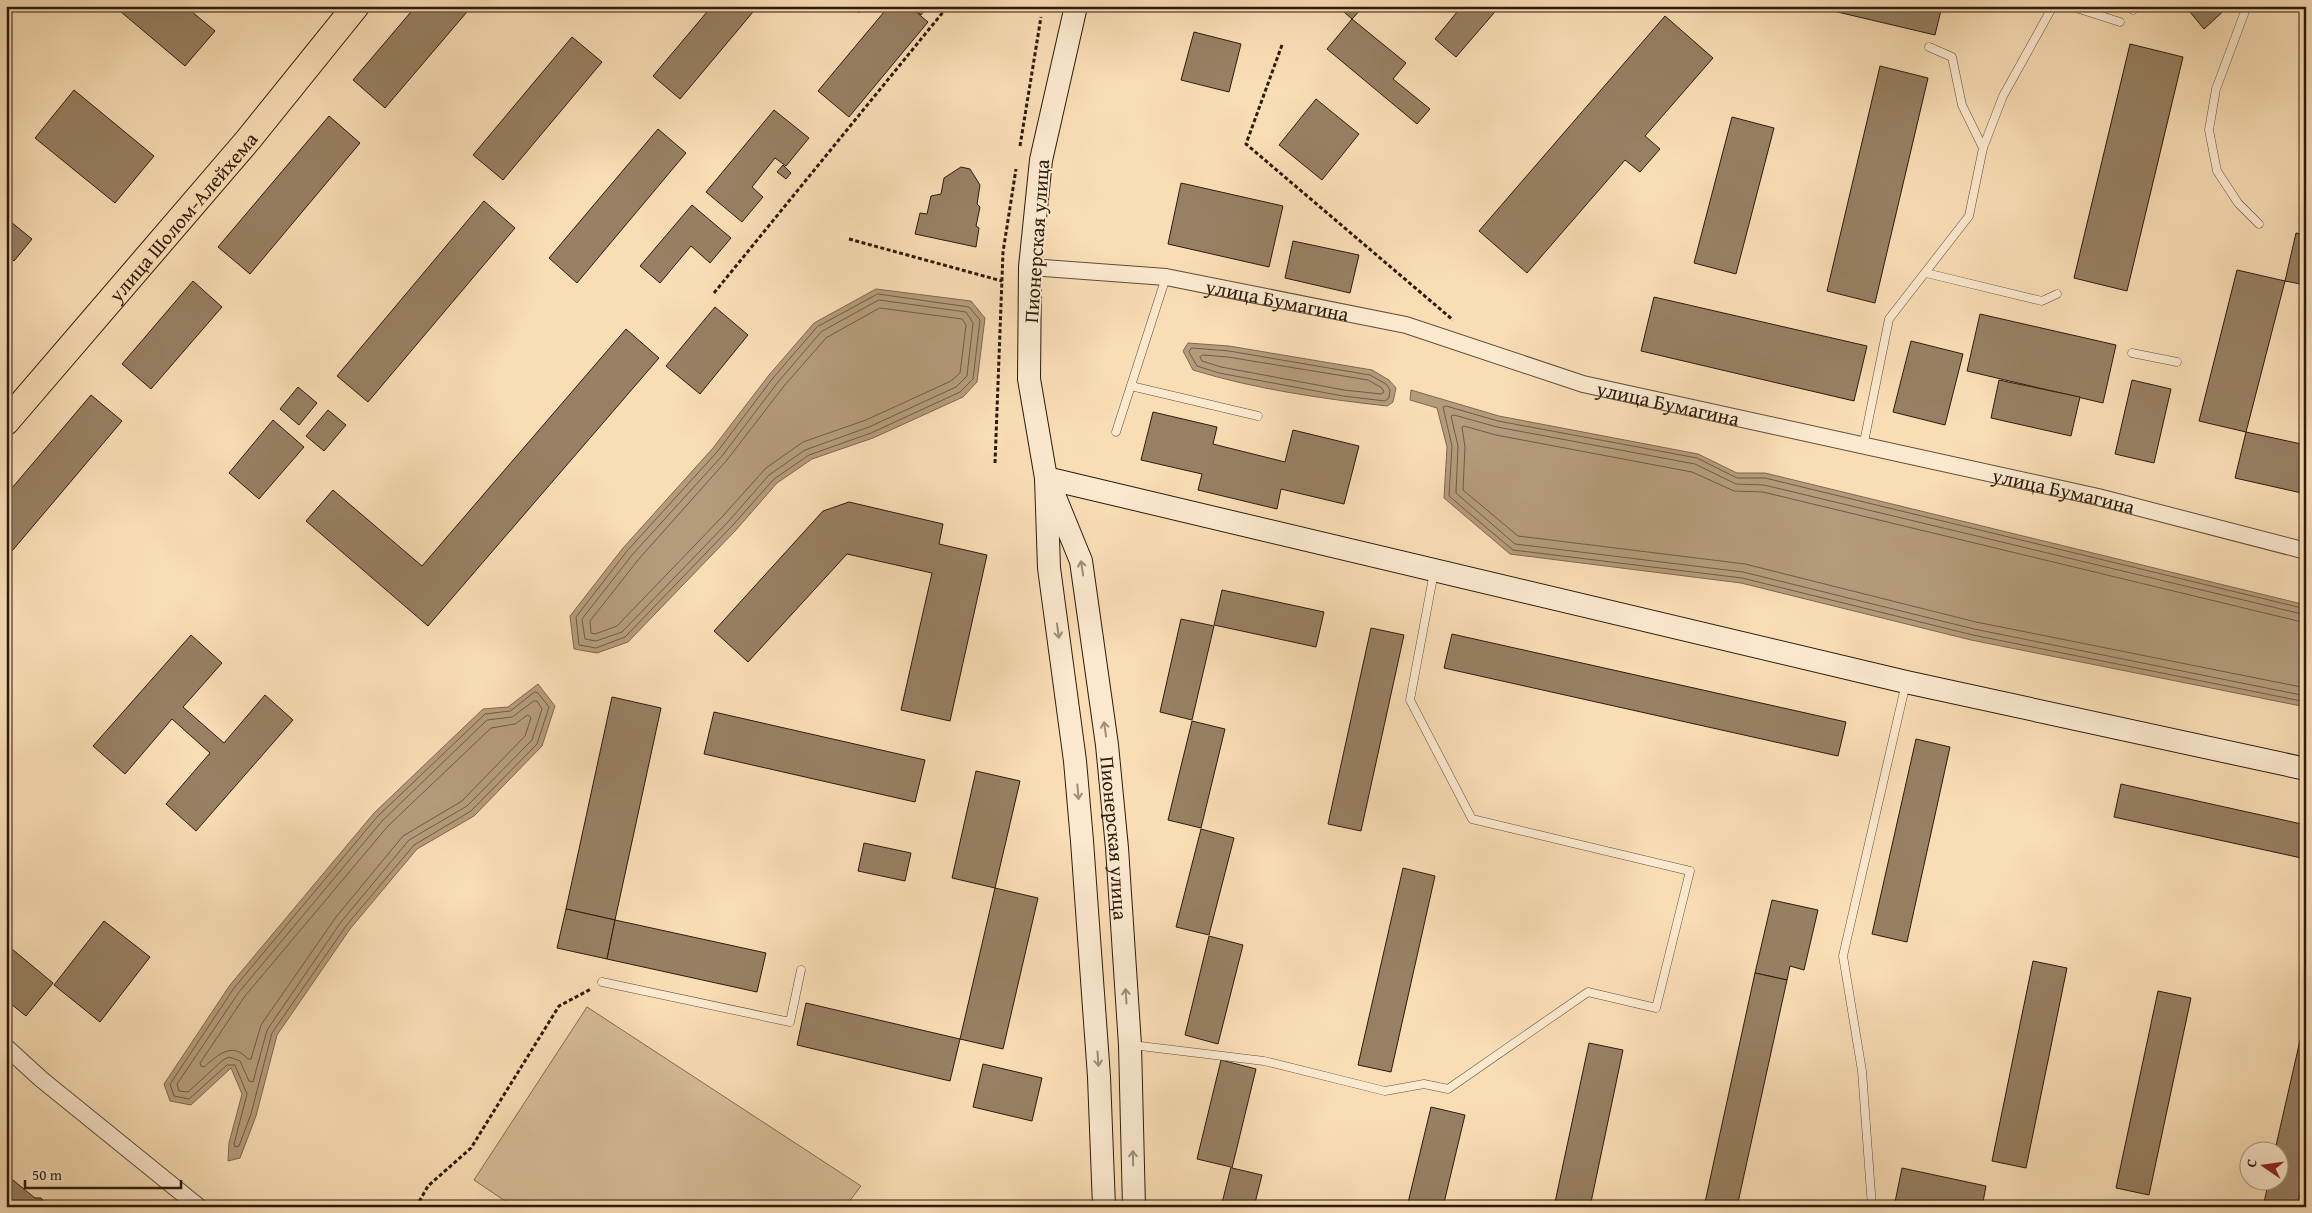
<svg xmlns="http://www.w3.org/2000/svg" width="2312" height="1213" viewBox="0 0 2312 1213" font-family="'Gentium Book Plus',serif">
<style>
.green{fill:#d6bc98;stroke:#826c52}
.water{fill:#b49b7b;stroke:#7e684e}
.lines{fill:none;stroke-linecap:round;stroke-linejoin:round}
.shore{stroke:#705b43;stroke-width:1}
.building{fill:#978063;stroke:#2d1b0b}
.service-casing{stroke:#604c36;stroke-width:9}
.minor-casing{stroke:#604c36;stroke-width:18}
.secondary-casing{stroke:#2d1b0b;stroke-width:24}
.primary-casing{stroke:#2d1b0b;stroke-width:28}
.path{stroke:#2d1b0b;stroke-width:3;stroke-dasharray:4 2.5;stroke-linecap:butt}
.service{stroke:#fbe9cf;stroke-width:8}
.minor{stroke:#fbe9cf;stroke-width:16}
.secondary{stroke:#fbe9cf;stroke-width:22}
.primary{stroke:#f9ddb5;stroke-width:26}
.oneway{stroke:#9e8c77}
.labels{text-anchor:middle;dominant-baseline:central;stroke-width:4;stroke-linejoin:round;paint-order:stroke}
.street-label{font-size:20px;fill:#2d1b0b;stroke:#fbe9cf}
</style>
<rect width="100%" height="100%" fill="#f9ddb5"/>
<filter id="stains"><feTurbulence type="fractalNoise" baseFrequency=".004" numOctaves="4"/><feColorMatrix values="0 0 0 0 .2 0 0 0 0 .09 0 0 0 0 .02 0 0 0 .5 -.17"/></filter>
<radialGradient id="worn" r=".72"><stop offset=".6" stop-color="#630" stop-opacity="0"/><stop offset="1" stop-color="#630" stop-opacity=".3"/></radialGradient>
<!-- green -->
<path class="green" d="M587 1007 861 1186 845 1207H514L474 1180Z"/>
<!-- water -->
<g class="water">
<path d="M876 289 971 301 985 318 977 382 963 397 873 438 812 459 777 483 736 530 628 642 597 653 574 649 570 616 623 548 713 448 769 375 814 323Z"/>
<path d="M1188 343 1229 346 1372 370 1389 380 1396 388 1393 402 1387 406C1324 399 1254 389 1193 370L1183 351Z"/>
<path d="M1411 390 1499 416 1698 454 1737 473H1765L2306 605V707L1971 640 1741 583 1510 554 1444 498 1447 447 1437 408 1410 400Z"/>
<path d="M538 684 555 706 542 746 474 816 417 849 350 929 277 1035 256 1116 240 1158 228 1161 229 1143 242 1094 231 1068 191 1105 170 1101 164 1084 230 985 374 813 483 709 508 707Z"/>
</g>
<g class="lines">
<!-- shore -->
<g class="shore">
<path d="M878 294 969 307 980 320 973 379 960 392 871 433 809 455 774 479 732 526 625 637 596 648 579 645 576 617 627 551 717 452 773 378 817 327Z"/>
<path d="M879 300 966 312 973 323 967 376 956 387 869 427 805 450 769 475 728 522 622 632 596 641 585 639 582 619 632 555 722 456 778 382 821 332Z"/>
<path d="M880 308 962 319 966 325 960 373 951 381 866 420 803 442 766 468 722 517 617 626 595 634 591 633 590 621 638 560 727 460 784 386 826 338Z"/>
<path d="M1192 348 1229 351 1370 375 1386 384 1390 390 1389 398 1385 401 1343 396 1219 373 1197 366 1189 352Z"/>
<path d="M1203 355 1228 357 1368 380 1382 388 1384 392 1381 394 1344 390 1221 367 1202 361 1200 357Z"/>
<path d="M2306 609 1765 478H1737L1697 458 1498 421 1446 406 1443 407 1452 446 1449 496 1513 550 1742 578 1973 635 2306 702"/>
<path d="M2306 615 1764 485 1736 484 1695 464 1497 427 1454 415 1451 416 1458 446 1456 493 1515 544 1743 572 1974 629 2306 696"/>
<path d="M2306 623 1763 492 1734 491 1692 472 1496 435 1464 426 1462 427 1465 447 1463 490 1518 536 1745 564 1976 622 2306 688"/>
<path d="M535 692 538 693 549 707 537 744 471 811 414 845 346 926 272 1033 251 1114 239 1146 235 1147 234 1144 247 1094 235 1065H227L189 1099 174 1096 170 1084 234 988 377 817 485 714 510 711Z"/>
<path d="M534 701H537L542 709 532 740 467 806 409 840 341 922 267 1030 253 1082 249 1081 240 1061 229 1057 223 1060 188 1092 179 1091 177 1084 239 992 382 821 487 720 512 717Z"/>
<path d="M528 715 531 718 525 736 462 801 403 836 336 917 261 1025 251 1059H248C232 1041 218 1055 204 1067L201 1066 200 1063 245 996 388 826 491 728 515 724Z"/>
</g>
</g>
<!-- building -->
<g class="building">
<path d="M114 6H185L215 31 185 66Z"/>
<path d="M416 6H472L385 108 353 80Z"/>
<path d="M712 6H758L680 99 653 76Z"/>
<path d="M889 6H909L928 22 849 117 818 91Z"/>
<path d="M911 6H928L921 15Z"/>
<path d="M1337 6H1364L1352 19Z"/>
<path d="M1462 6H1500L1456 57 1435 39Z"/>
<path d="M1812 6H1942L1935 35Z"/>
<path d="M2185 6H2229L2204 29Z"/>
<path d="M1665 16 1713 58 1645 136 1660 149 1640 172 1625 160 1527 273 1479 231Z"/>
<path d="M1352 19 1406 63 1393 79 1430 109 1417 124 1327 49Z"/>
<path d="M1194 32 1241 44 1229 92 1181 80Z"/>
<path d="M572 37 602 62 503 180 473 155Z"/>
<path d="M2130 44 2183 57 2127 291 2074 278Z"/>
<path d="M1880 66 1928 78 1875 303 1827 291Z"/>
<path d="M74 90 154 156 115 203 35 138Z"/>
<path d="M1316 99 1359 134 1322 180 1279 145Z"/>
<path d="M774 110 809 138 786 166 775 158 752 187 763 197 742 222 706 192Z"/>
<path d="M329 116 360 143 250 274 218 247Z"/>
<path d="M1732 117 1774 128 1736 274 1694 263Z"/>
<path d="M658 129 686 153 577 283 549 258Z"/>
<path d="M783 165 791 173 786 179 777 172Z"/>
<path d="M961 167 970 169 980 185 977 204 980 207 976 226 979 228 976 247 915 234 920 213 927 214 931 196 941 194 944 178Z"/>
<path d="M1181 183 1283 206 1269 267 1168 244Z"/>
<path d="M484 201 515 228 368 402 337 376Z"/>
<path d="M692 205 731 238 710 263 691 246 660 283 640 266Z"/>
<path d="M6 218 32 239 14 261 6 255Z"/>
<path d="M2296 233 2306 235V285L2285 281Z"/>
<path d="M1293 241 1359 255 1350 293 1285 278Z"/>
<path d="M2237 270 2285 281 2246 432 2199 421Z"/>
<path d="M193 281 222 307 151 389 122 364Z"/>
<path d="M1654 297 1867 346 1854 401 1641 351Z"/>
<path d="M715 307 748 335 700 394 666 366Z"/>
<path d="M1980 314 2116 345 2103 403 1967 371Z"/>
<path d="M626 329 659 358 428 626 306 521 333 490 422 566Z"/>
<path d="M1911 341 1963 354 1945 425 1893 412Z"/>
<path d="M1999 380 2080 397 2071 436 1991 418Z"/>
<path d="M2132 380 2171 389 2154 463 2115 454Z"/>
<path d="M298 387 317 403 299 425 280 409Z"/>
<path d="M91 395 122 421 12 551 6 546V495Z"/>
<path d="M328 410 346 425 324 451 306 436Z"/>
<path d="M1153 412 1217 427 1213 444 1285 462 1293 430 1359 446 1344 504 1281 489 1277 509 1198 490 1202 474 1141 460Z"/>
<path d="M273 420 304 447 259 499 229 473Z"/>
<path d="M2246 432 2306 445V494L2235 478Z"/>
<path d="M849 502 943 524 939 544 987 555 950 721 901 710 932 573 847 554 748 662 714 631 823 511Z"/>
<path d="M1222 590 1324 612 1316 647 1214 625Z"/>
<path d="M1181 619 1214 626 1192 720 1160 712Z"/>
<path d="M1371 628 1404 635 1361 831 1328 824Z"/>
<path d="M1452 634 1846 722 1838 756 1444 668Z"/>
<path d="M191 635 222 663 183 707 224 743 265 695 293 720 196 831 166 804 210 753 172 719 125 774 93 746Z"/>
<path d="M612 697 661 708 615 920 566 909Z"/>
<path d="M714 712 925 760 915 802 704 754Z"/>
<path d="M1192 721 1225 729 1201 828 1168 820Z"/>
<path d="M1916 739 1950 747 1907 942 1872 934Z"/>
<path d="M976 771 1020 781 995 888 952 878Z"/>
<path d="M2121 784 2306 825V859L2114 817Z"/>
<path d="M1201 829 1234 838 1209 935 1176 927Z"/>
<path d="M864 843 911 853 905 881 858 871Z"/>
<path d="M1403 868 1435 876 1391 1072 1358 1065Z"/>
<path d="M995 888 1038 898 1003 1049 960 1039Z"/>
<path d="M1772 900 1818 910 1804 970 1790 966 1787 980 1755 973Z"/>
<path d="M566 909 615 920 607 959 557 948Z"/>
<path d="M615 920 766 953 757 992 607 959Z"/>
<path d="M104 921 150 957 100 1022 54 985Z"/>
<path d="M1209 936 1243 945 1218 1044 1185 1035Z"/>
<path d="M6 944 53 983 26 1016 6 1000Z"/>
<path d="M2033 961 2067 968 2026 1168 1992 1161Z"/>
<path d="M1755 973 1787 980 1737 1207H1704Z"/>
<path d="M2158 991 2191 998 2149 1195 2116 1188Z"/>
<path d="M806 1003 960 1039 950 1081 797 1045Z"/>
<path d="M2304 1023H2306V1168L2297 1207H2263L2269 1180H2280V1150H2275Z"/>
<path d="M1589 1043 1623 1050 1590 1207H1554Z"/>
<path d="M1221 1060 1256 1069 1232 1168 1262 1175 1254 1207H1221L1231 1167 1197 1159Z"/>
<path d="M983 1064 1042 1078 1032 1121 973 1107Z"/>
<path d="M1431 1107 1465 1115 1443 1207H1407Z"/>
<path d="M1902 1168 1986 1186 1982 1207H1894Z"/>
<path d="M8 1176 35 1198H41L45 1202V1207H6V1179Z"/>
</g>
<g class="lines">
<!-- service casing -->
<g class="service-casing">
<g id="service">
<path d="M2070 6 2120 22"/>
<path d="M2130 6 2133 10 2138 6"/>
<path d="M2247 6 2216 89 2209 130 2217 171 2238 203 2259 224"/>
<path d="M1929 47 1952 57 1962 105 1983 148"/>
<path d="M1926 273 2042 301 2057 294"/>
<path d="M2132 353 2177 362"/>
<path d="M1131 386 1258 416"/>
<path d="M1116 432 1166 277"/>
<path d="M1863 447 1889 319 1969 216 1983 148 2003 96 2053 6"/>
<path d="M602 982 790 1022 801 970"/>
<path d="M1132 1045 1264 1061 1385 1091 1424 1084 1448 1089 1588 992 1656 1008 1690 871 1472 819 1410 700 1434 572"/>
<path d="M1872 1207 1862 1071 1843 956 1906 683"/>
</g>
</g>
<!-- minor casing -->
<g class="minor-casing">
<g id="minor">
<path id="s1" d="M1030 267 1166 277 1406 325 1583 384 2098 497 2306 551"/>
<path d="M6 1047 41 1079 199 1207"/>
</g>
</g>
<!-- secondary casing -->
<g class="secondary-casing">
<g id="secondary">
<path d="M1076 6 1041 160 1030 267 1029 379 1046 478 1049 568 1075 761 1082 841 1099 1077 1104 1207"/>
<path d="M1046 478 1906 682 2306 769"/>
<path id="s2" d="M1052 490 1081 561 1107 745 1117 848 1130 1045 1134 1207"/>
</g>
</g>
<!-- primary casing -->
<g class="primary-casing">
<g id="primary">
<path id="s3" d="M6 422 248 140 356 6"/>
</g>
</g>
<!-- path -->
<g class="path">
<path d="M853 6 860 12"/>
<path d="M1282 45 1246 144 1453 320"/>
<path d="M1020 146 1041 17"/>
<path d="M849 239 1002 281"/>
<path d="M714 293 948 6"/>
<path d="M995 463 1003 252 1016 169"/>
<path d="M416 1207 428 1186 471 1148 559 1006 591 989"/>
</g>
<!-- service -->
<use href="#service" class="service"/>
<!-- minor -->
<use href="#minor" class="minor"/>
<!-- secondary -->
<use href="#secondary" class="secondary"/>
<!-- primary -->
<use href="#primary" class="primary"/>
</g>
<!-- one-way arrows -->
<defs><path id="oneway-shaft" d="M-6 0H5M1.5-3L5.5 0L1.5 3" fill="none" stroke-width="1.6" stroke-linecap="round" stroke-linejoin="round" transform="scale(1.25)"/></defs>
<g class="oneway">
<use href="#oneway-shaft" transform="translate(1082 568) rotate(-99)"/>
<use href="#oneway-shaft" transform="translate(1058 631) rotate(82)"/>
<use href="#oneway-shaft" transform="translate(1105 729) rotate(-98)"/>
<use href="#oneway-shaft" transform="translate(1078 792) rotate(85)"/>
<use href="#oneway-shaft" transform="translate(1126 996) rotate(-94)"/>
<use href="#oneway-shaft" transform="translate(1098 1059) rotate(86)"/>
<use href="#oneway-shaft" transform="translate(1133 1158) rotate(-91)"/>
</g>
<g class="labels">
<!-- street labels -->
<g class="street-label">
<text stroke="none"><textPath href="#s3" startOffset="271">улица Шолом-Алейхема</textPath></text>
<text transform="translate(1036 241) rotate(-86)">Пионерская улица</text>
<text stroke="none"><textPath href="#s1" startOffset="250">улица Бумагина</textPath></text>
<text stroke="none"><textPath href="#s1" startOffset="655">улица Бумагина</textPath></text>
<text stroke="none"><textPath href="#s1" startOffset="1060">улица Бумагина</textPath></text>
<text stroke="none"><textPath href="#s2" startOffset="356">Пионерская улица</textPath></text>
</g>
</g>
<!-- margin -->
<rect width="2312" height="1213" fill="none" stroke="#f9ddb5" stroke-width="25"/>
<rect x="8" y="8" width="2297" height="1198" fill="none" stroke="#2d1b0b" stroke-width="2.5"/>
<rect x="12" y="12" width="2287" height="1188" fill="none" stroke="#2d1b0b"/>
<!-- north arrow -->
<g transform="translate(2264 1166) rotate(283)"><circle r="24" fill="#fbe9cf" stroke="#a99781"/>
<path d="M0-4L9 19L0 12L-9 19Z" fill="#8f2418"/>
<text y="-8" font-size="14" font-weight="bold" text-anchor="middle" fill="#2d1b0b">С</text>
</g>
<!-- scale -->
<path d="M25 1180v8h156v-8" fill="none" stroke="#2d1b0b" stroke-width="2.5"/>
<text x="32" y="1180" font-size="15" fill="#2d1b0b" stroke="#fbe9cf" stroke-width="4" paint-order="stroke">50 m</text>
<rect width="100%" height="100%" filter="url(#stains)"/>
<rect width="100%" height="100%" fill="url(#worn)"/>
</svg>
